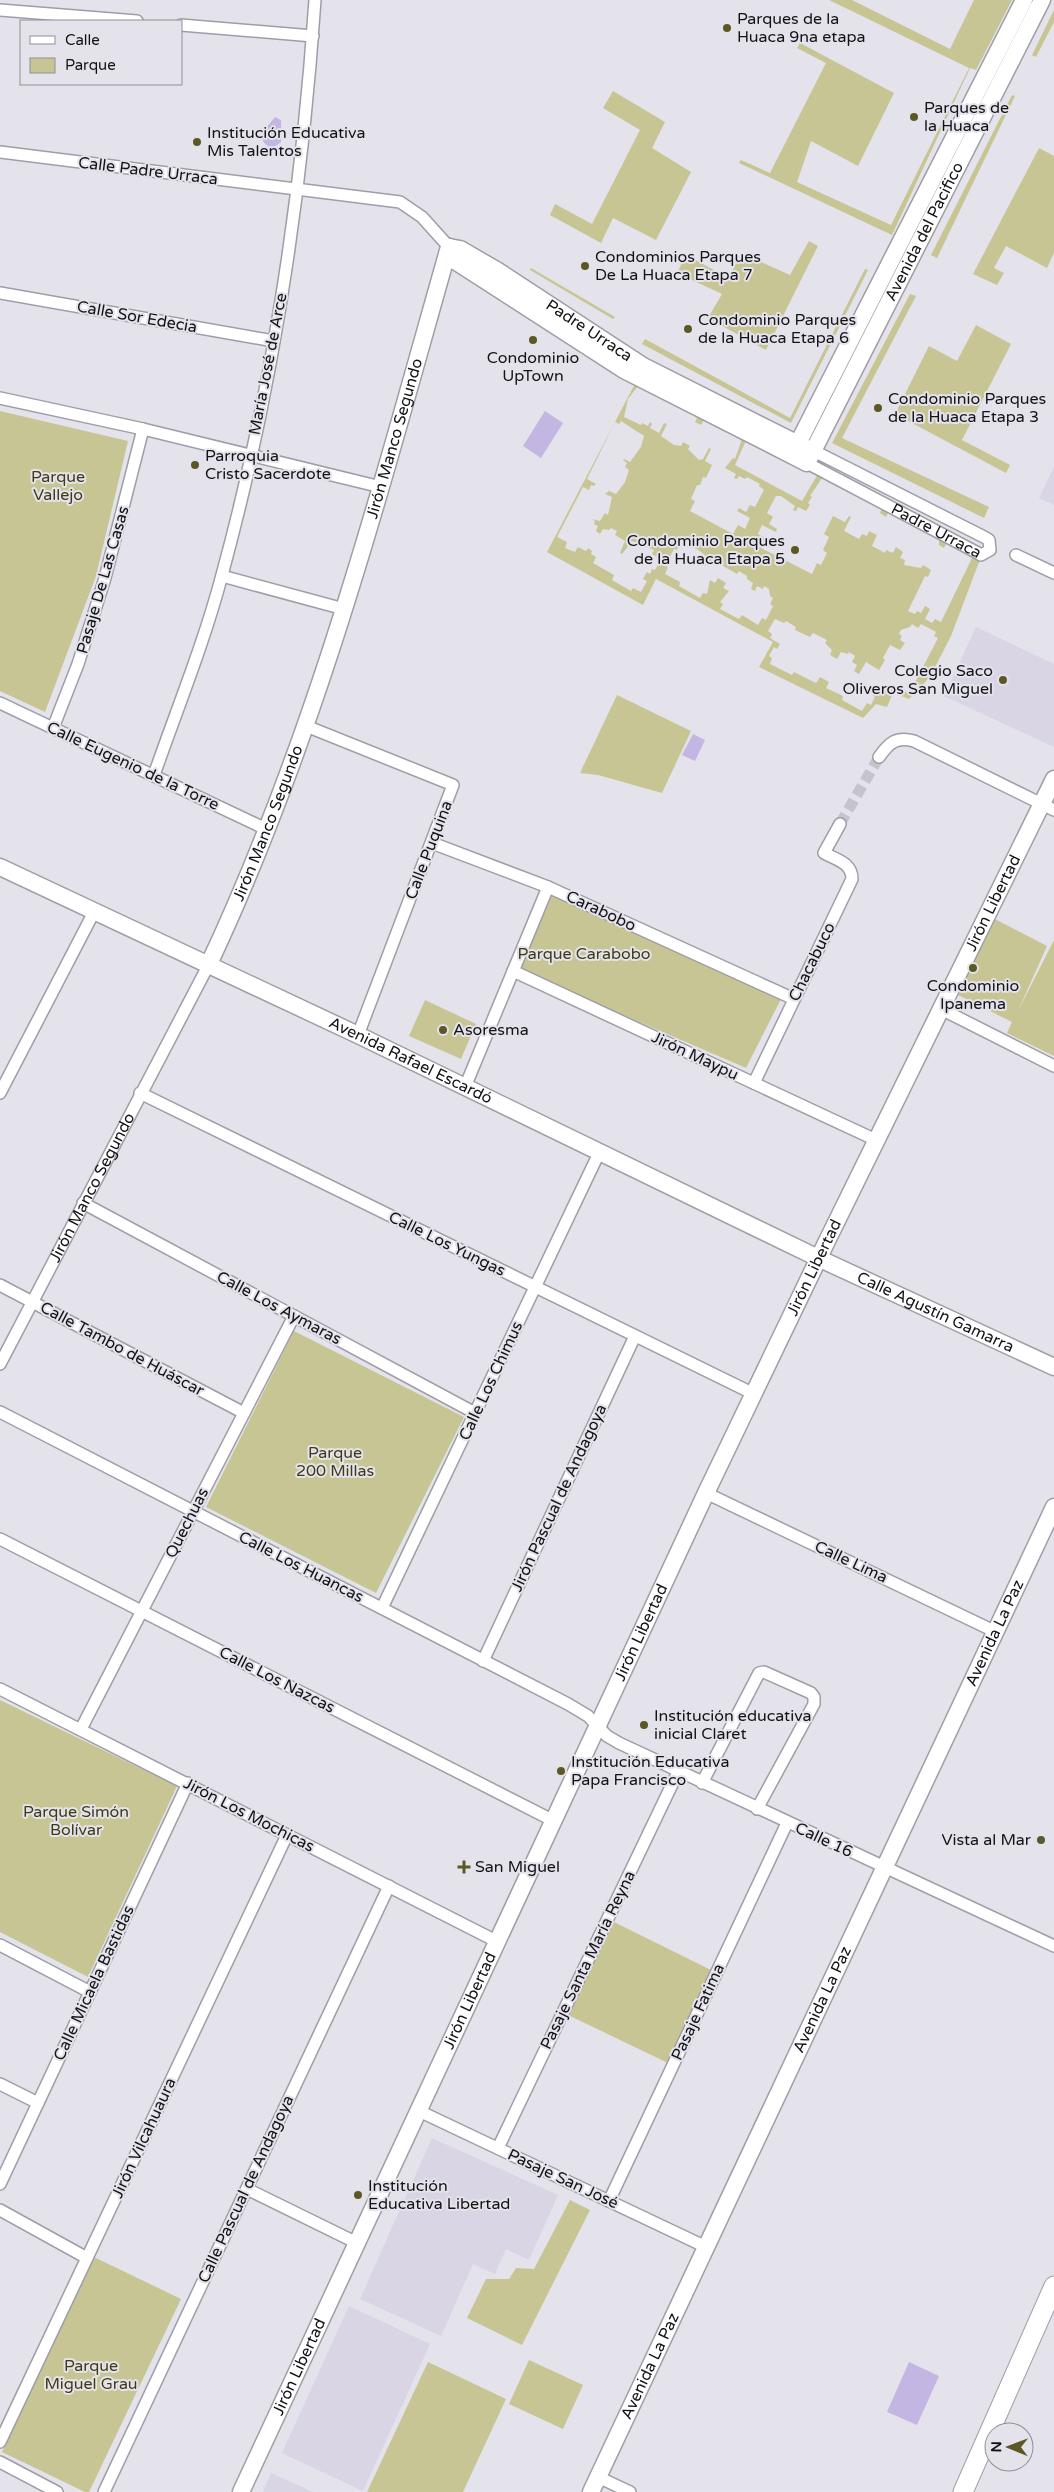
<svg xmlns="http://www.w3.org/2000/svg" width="1054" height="2492" viewBox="0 0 1054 2492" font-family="'Varela Round',sans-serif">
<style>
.built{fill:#d9d5e4}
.green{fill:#c8c595;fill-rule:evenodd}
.water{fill:#c3b6e3}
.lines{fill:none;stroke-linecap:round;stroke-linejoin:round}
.street-tunnel{stroke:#c5c3cb;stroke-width:11;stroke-dasharray:11 5.5;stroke-linecap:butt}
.street-casing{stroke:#9f9da5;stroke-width:14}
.secondary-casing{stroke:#9f9da5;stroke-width:19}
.primary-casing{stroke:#9f9da5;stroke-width:21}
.street{stroke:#fff;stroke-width:11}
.secondary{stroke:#fff;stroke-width:16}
.primary{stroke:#fff;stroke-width:19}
.poi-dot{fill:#5c5825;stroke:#e4e2eb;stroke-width:2}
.labels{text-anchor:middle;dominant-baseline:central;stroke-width:4;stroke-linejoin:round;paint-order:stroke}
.poi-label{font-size:16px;fill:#131215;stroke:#e4e2eb;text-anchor:start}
.street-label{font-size:16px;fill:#131215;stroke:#e4e2eb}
.park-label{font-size:16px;fill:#3e3b14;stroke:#e4e2eb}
</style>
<rect width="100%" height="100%" fill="#e4e2eb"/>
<!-- built -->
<g class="built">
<path d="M1054 467V505L1039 498Z"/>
<path d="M976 627 1054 664V747L944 696Z"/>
<path d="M432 2138 558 2195 529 2260 506 2249 495 2274 473 2264 441 2336 360 2299Z"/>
<path d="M349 2306 430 2344 363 2491 282 2453Z"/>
<path d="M271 2473 313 2492H263Z"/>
</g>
<!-- green -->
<g class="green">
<path d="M829 0H852L950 49 974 0H1012L976 70 970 68 892 235 739 163 741 160 770 173 826 63 797 48 800 43 894 93 858 166 811 141 797 182 891 225 969 68Z"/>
<path d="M1054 10V22L1036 57 1032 55Z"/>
<path d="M613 91 665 122 652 148 691 172 656 240 613 218 601 243 550 215 555 204 592 224 640 130 603 108Z"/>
<path d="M1012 95 1015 96 937 258 931 255Z"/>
<path d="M1039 148 1054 156V253L1047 268 1006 246 994 268 1004 273 997 285 973 274Z"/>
<path d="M809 241 818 246 766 350 708 318 722 294 677 273 686 255 729 278 741 253 790 275Z"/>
<path d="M531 268 615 317 613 319 530 270Z"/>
<path d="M865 269 868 270 791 423 642 344 645 339 790 418Z"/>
<path d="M910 294 916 296 842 438 989 507 984 518 832 443Z"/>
<path d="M976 325 1011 344 962 440 1010 465 1006 473 895 414 929 346 957 361Z"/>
<path d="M638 378 749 434 735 465 802 501 822 467 976 552 984 549 951 636 930 677 909 699 893 693 887 707 876 704 863 718 759 667 773 642 656 579 643 605 547 552ZM638 386 698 416 695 422 701 425 704 420 742 439 735 459 733 458 725 468 736 474 734 478 737 479 739 476 745 479 747 477 760 484 759 486 764 490 755 507 750 505 746 512 739 508 737 511 750 518 745 529 738 525 733 534 690 511 695 501 691 499 697 485H700L703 477 706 478 712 465 705 461 711 449 709 448 703 459 699 460 688 449 690 446 683 442 681 446 674 445 661 436 667 424 664 423 659 433 650 428 652 424 650 422 648 426 642 423 641 425 624 417 628 399ZM621 421 644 436 641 447 630 462 624 459 623 460 627 463 625 467 629 470 625 482 616 494 609 491 605 494 612 497 608 515 605 513 600 521 592 519 595 521 594 524 598 526 596 531 600 534 603 529 609 530 611 528 617 531 615 535 625 541 620 553 622 554 632 541 654 550 652 554 661 559 655 570 652 569 650 574 647 572 643 579 647 581 641 592 633 588 631 591 612 580 614 575 593 563 596 557 591 554 592 551 588 548 586 551 578 547 575 552 565 548 567 542 557 537 583 487 589 490 591 485 594 486 596 484 587 479 615 422 619 424ZM822 478 882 508 880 513 886 517 889 511 939 537V545L944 548 946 544 969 553 968 555 972 558 941 622 935 619 932 623 925 619 930 609 925 606 921 613 917 611 915 614 908 611 925 576 928 577 931 570 923 565 921 568 904 565 905 560 900 558 903 552 896 547 893 553 886 550 885 553 872 546 877 535 869 531 867 536 862 534 859 539 844 531 851 517 849 516 845 522 833 516 824 534 829 537 823 550 827 553 821 565 817 563 812 574 761 548 765 538 758 534 762 525 776 532 777 529 769 524 773 517 767 513 776 496H781L795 506 793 510 796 511 798 507 806 511 810 505 808 503 812 497 810 496ZM680 544 686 547 693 546 706 556 702 564 705 566 708 562 711 563 714 557 724 562 723 566 737 574 739 571 747 576V579L753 583 751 589 755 591 757 586 763 589 764 586 769 589 770 596 773 598 770 604 773 606 766 620 762 618 758 625 742 615 739 619 720 609 723 604 720 602 729 591 723 588 726 583 718 578 715 583 710 580 707 594 703 593 700 598 679 586 680 582 665 574 668 567 665 566 674 549 677 550ZM775 619 784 623 786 621 796 627 795 630 810 637 813 633 827 640 825 643 832 650 830 655 837 659 841 652 848 654 849 652 855 656 852 662 857 665 854 671 859 674 866 662 879 670 885 660 883 658 890 645 900 650 905 643 900 640 902 636 899 634 901 630 910 627 912 624 918 628 921 624 936 632 934 636 938 638 909 694 903 690 901 693 892 688 890 692 886 690 885 693 876 689 872 695 875 697 871 705 867 703 862 711 842 700 843 696 826 688 829 682 820 677 816 683 794 672 792 675 770 664 772 658 769 656 774 647 777 649 780 644 770 638 772 634 768 631Z"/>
<path d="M0 411 128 441 96 576 45 712 0 691Z"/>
<path d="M617 695 691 731 662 793 598 775 580 773Z"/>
<path d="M552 895 781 999 746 1068 519 970Z"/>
<path d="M987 915 1047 946 1018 1011 1054 940V1056L1007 1033 1012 1022 950 991Z"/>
<path d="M425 1000 476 1024 461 1059 409 1036Z"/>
<path d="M294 1331 464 1417 376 1593 206 1507Z"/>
<path d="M0 1700 177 1786 88 1977 0 1932Z"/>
<path d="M612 1921 713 1971 670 2064 566 2014Z"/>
<path d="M570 2200 590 2210 522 2345 467 2318 486 2279H509L516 2268 534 2269Z"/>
<path d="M94 2257 181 2299 89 2492H85L2 2452Z"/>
<path d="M529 2360 583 2385 563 2429 509 2404Z"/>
<path d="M428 2362 506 2399 463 2492H367Z"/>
</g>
<!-- water -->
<g class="water">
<path d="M275 117 281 120V142L273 148C264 145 262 142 262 133Z"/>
<path d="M545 411 563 423 541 458 523 446Z"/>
<path d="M693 734 705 740 695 761 682 755Z"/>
<path d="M909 2362 939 2376 917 2425 887 2412Z"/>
</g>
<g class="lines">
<!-- street-tunnel -->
<path class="street-tunnel" d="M840 824 879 757"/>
<!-- street casing -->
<g class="street-casing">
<g id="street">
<path d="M0 10 137 21"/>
<path d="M181 25 313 36"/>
<path d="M0 152 400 202 422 217 449 247"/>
<path d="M0 293 274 341"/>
<path d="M0 398 143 429 381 487"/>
<path id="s1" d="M807 463 976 552 981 555 990 550 989 540 984 537 814 451"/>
<path d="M1016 555 1054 573"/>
<path d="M222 576 344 609"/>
<path d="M0 703 266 829"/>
<path d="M306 726 453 785 358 1035"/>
<path d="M53 728 78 664 105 578 143 429"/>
<path d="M879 757C889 743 896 736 914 741L1054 810"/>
<path d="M154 775C177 709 204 643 222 575 273 388 302 193 315 0"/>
<path d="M432 843 548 887 794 999"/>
<path d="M513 971 876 1140"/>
<path d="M941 1009 1054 1066"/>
<path d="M754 1083 852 879C852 863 837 860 824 853L840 824"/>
<path d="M465 1087 548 887"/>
<path d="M0 1093 94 912"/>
<path d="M140 1093 754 1394"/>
<path d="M83 1203 475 1413"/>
<path d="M0 1285 244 1413"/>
<path id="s2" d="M0 1364 208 966"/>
<path d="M0 1412 568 1704 588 1716 607 1736 619 1743 1054 1946"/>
<path d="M706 1493 996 1632"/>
<path d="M0 1539 554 1821"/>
<path d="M382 1608 599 1153"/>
<path d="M483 1661 635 1336"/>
<path d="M0 1689 498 1942"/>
<path d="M81 1729 294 1316"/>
<path d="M702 1783 759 1673 764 1672 811 1693 814 1697V1704L757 1809"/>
<path d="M0 1945 90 1992"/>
<path d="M0 2084 38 2103"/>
<path d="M419 2111 706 2247"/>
<path d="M498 2148 678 1772"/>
<path d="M0 2184 188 1783"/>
<path d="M247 2189 357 2243"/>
<path d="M609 2201 787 1823"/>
<path d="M0 2210 87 2258"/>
<path d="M0 2442 287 1835"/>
<path d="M0 2462 57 2492"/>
<path d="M598 2477 630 2492"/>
<path d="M104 2492 389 1886"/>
</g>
</g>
<!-- secondary casing -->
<g class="secondary-casing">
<g id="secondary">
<path id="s3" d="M449 247 455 261 624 370 807 463 1042 0"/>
<path id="s4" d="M449 247 460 249 498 271 643 366 808 449"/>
<path d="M792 455 1024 0"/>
<path id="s5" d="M0 867 358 1035 818 1258 1054 1367"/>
<path id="s6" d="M208 966C316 737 380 490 449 247"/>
<path id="s7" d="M241 2492 706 1493 826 1243 1054 779"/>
<path id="s8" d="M591 2492 1054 1507"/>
</g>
</g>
<!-- primary casing -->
<g class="primary-casing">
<path id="primary" d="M963 2492 1054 2286"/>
</g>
<!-- street -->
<use href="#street" class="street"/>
<!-- secondary -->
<use href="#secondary" class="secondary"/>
<!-- primary -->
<use href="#primary" class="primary"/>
</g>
<!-- markers -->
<g class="poi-dot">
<circle cx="727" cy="28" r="5"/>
<circle cx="914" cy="117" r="5"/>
<circle cx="197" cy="142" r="5"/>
<circle cx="585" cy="266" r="5"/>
<circle cx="688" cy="329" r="5"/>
<circle cx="533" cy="340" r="5"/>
<circle cx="878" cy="408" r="5"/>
<circle cx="195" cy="465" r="5"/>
<circle cx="795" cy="550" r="5"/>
<circle cx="1003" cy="680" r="5"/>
<circle cx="973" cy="968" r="5"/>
<circle cx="443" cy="1030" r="5"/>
<circle cx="644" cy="1725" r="5"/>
<circle cx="561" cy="1771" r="5"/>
<circle cx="1041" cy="1840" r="5"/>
<path d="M461.5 1859.5h5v5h5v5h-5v5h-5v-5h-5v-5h5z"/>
<circle cx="358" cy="2195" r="5"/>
</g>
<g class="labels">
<!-- poi labels -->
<g class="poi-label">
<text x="737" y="19">Parques de la<tspan x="737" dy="18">Huaca 9na etapa</tspan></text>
<text x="924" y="108">Parques de<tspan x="924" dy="18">la Huaca</tspan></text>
<text x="207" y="133">Institución Educativa<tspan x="207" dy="18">Mis Talentos</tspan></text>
<text x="595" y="257">Condominios Parques<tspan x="595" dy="18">De La Huaca Etapa 7</tspan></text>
<text x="698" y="320">Condominio Parques<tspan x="698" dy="18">de la Huaca Etapa 6</tspan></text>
<text x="533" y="358" text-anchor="middle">Condominio<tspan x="533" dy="18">UpTown</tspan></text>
<text x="888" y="399">Condominio Parques<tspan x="888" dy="18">de la Huaca Etapa 3</tspan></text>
<text x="205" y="456">Parroquia<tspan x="205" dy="18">Cristo Sacerdote</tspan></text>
<text x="785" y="541" text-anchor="end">Condominio Parques<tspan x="785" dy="18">de la Huaca Etapa 5</tspan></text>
<text x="993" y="671" text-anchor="end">Colegio Saco<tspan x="993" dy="18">Oliveros San Miguel</tspan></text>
<text x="973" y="986" text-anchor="middle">Condominio<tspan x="973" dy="18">Ipanema</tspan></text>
<text x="453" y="1030">Asoresma</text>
<text x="654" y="1716">Institución educativa<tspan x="654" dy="18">inicial Claret</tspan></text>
<text x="571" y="1762">Institución Educativa<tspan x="571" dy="18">Papa Francisco</tspan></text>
<text x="1031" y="1840" text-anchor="end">Vista al Mar</text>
<text x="475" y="1867">San Miguel</text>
<text x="368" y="2186">Institución<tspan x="368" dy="18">Educativa Libertad</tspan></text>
</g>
<!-- street labels -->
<g class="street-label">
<text transform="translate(148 171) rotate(7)">Calle Padre Urraca</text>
<text stroke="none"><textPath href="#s3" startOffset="681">Avenida del Pacifico</textPath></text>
<text transform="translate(137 317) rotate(10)">Calle Sor Edecia</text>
<text stroke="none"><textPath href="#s4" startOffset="164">Padre Urraca</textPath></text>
<text transform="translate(268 364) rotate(-79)">María José de Arce</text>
<text stroke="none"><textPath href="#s6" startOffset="560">Jirón Manco Segundo</textPath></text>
<text stroke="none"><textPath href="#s1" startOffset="146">Padre Urraca</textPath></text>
<text transform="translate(103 580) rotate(-74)">Pasaje De Las Casas</text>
<text transform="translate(133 766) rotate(25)">Calle Eugenio de la Torre</text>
<text stroke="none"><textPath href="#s6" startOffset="155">Jirón Manco Segundo</textPath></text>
<text transform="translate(429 850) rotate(-69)">Calle Puquina</text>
<text stroke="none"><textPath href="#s7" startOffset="1758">Jirón Libertad</textPath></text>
<text transform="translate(601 911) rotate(25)">Carabobo</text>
<text transform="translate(812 962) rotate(-64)">Chacabuco</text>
<text transform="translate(695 1056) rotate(25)">Jirón Maypu</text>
<text stroke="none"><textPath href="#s5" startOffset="454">Avenida Rafael Escardó</textPath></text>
<text stroke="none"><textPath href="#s2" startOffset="199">Jirón Manco Segundo</textPath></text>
<text transform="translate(447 1244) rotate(26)">Calle Los Yungas</text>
<text stroke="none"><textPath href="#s7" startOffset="1352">Jirón Libertad</textPath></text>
<text transform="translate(279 1308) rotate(28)">Calle Los Aymaras</text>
<text stroke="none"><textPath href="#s5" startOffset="1036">Calle Agustín Gamarra</textPath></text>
<text transform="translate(122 1349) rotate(28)">Calle Tambo de Huáscar</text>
<text transform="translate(491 1381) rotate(-65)">Calle Los Chimus</text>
<text transform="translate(559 1498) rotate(-65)">Jirón Pascual de Andagoya</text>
<text transform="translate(187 1523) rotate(-63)">Quechuas</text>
<text transform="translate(851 1562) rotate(25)">Calle Lima</text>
<text transform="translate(301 1567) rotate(27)">Calle Los Huancas</text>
<text stroke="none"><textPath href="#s7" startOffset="948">Jirón Libertad</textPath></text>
<text stroke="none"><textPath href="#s8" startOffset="949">Avenida La Paz</textPath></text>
<text transform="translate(277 1680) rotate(27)">Calle Los Nazcas</text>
<text transform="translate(249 1815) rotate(27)">Jirón Los Mochicas</text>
<text transform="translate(824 1840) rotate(25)">Calle 16</text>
<text transform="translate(588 1960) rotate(-64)">Pasaje Santa María Reyna</text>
<text transform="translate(94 1983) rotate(-65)">Calle Micaela Bastidas</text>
<text stroke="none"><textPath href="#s7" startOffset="542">Jirón Libertad</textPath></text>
<text stroke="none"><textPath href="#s8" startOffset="544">Avenida La Paz</textPath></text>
<text transform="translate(698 2012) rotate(-65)">Pasaje Fatima</text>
<text transform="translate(144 2138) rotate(-65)">Jirón Vilcahuaura</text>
<text transform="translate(563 2179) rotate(25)">Pasaje San José</text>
<text transform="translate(246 2189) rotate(-65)">Calle Pascual de Andagoya</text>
<text stroke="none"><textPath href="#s8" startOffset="139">Avenida La Paz</textPath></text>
<text stroke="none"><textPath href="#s7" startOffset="138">Jirón Libertad</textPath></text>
</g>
<!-- park labels -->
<g class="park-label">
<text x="58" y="477">Parque<tspan x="58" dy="18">Vallejo</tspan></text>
<text x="584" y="954">Parque Carabobo</text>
<text x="335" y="1453">Parque<tspan x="335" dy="18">200 Millas</tspan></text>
<text x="76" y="1812">Parque Simón<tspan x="76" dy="18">Bolívar</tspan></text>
<text x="91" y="2366">Parque<tspan x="91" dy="18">Miguel Grau</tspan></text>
</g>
</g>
<!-- legend -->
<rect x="20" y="20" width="162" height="65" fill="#e4e2eb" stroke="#908f95"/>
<rect x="30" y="36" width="25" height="8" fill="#ffffff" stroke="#908f95"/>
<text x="65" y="45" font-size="15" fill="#131215">Calle</text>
<rect x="30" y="58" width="25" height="15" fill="#c8c595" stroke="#908f95"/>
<text x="65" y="70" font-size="15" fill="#131215">Parque</text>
<!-- north arrow -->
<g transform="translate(1009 2447) rotate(271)"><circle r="24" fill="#e4e2eb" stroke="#908f95"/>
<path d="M0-4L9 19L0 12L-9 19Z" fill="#5c5825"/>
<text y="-8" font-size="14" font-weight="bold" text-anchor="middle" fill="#131215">N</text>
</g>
</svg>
